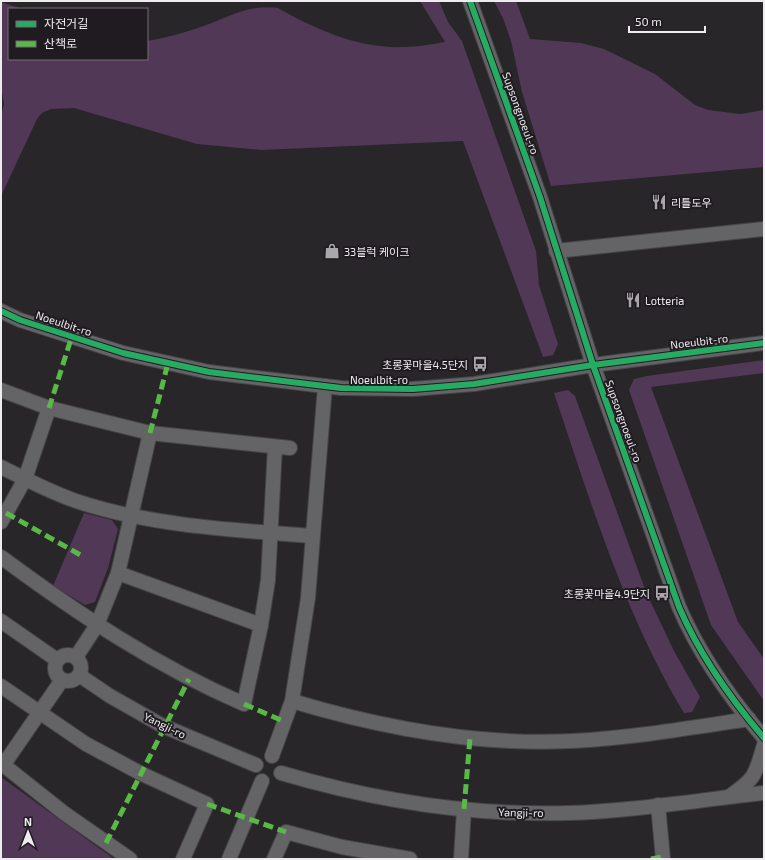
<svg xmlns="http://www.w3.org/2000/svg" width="765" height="860" viewBox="0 0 765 860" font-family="'Exo 2','Noto Sans KR',sans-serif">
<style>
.green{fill:#503856}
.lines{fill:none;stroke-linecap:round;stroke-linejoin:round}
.minor-casing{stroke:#454446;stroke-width:16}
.minor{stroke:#646365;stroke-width:14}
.quiet{stroke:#58b947;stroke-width:5;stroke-dasharray:10 5;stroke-linecap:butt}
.cycleway-casing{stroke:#1f1b20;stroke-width:8}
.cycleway{stroke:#26ab63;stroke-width:6}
.labels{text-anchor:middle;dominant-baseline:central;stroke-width:4;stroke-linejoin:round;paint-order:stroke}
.street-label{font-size:11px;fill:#efecf0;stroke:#1f1b20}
.poi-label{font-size:11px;fill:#efecf0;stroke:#1f1b20;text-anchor:start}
</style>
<rect width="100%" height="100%" fill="#282629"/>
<!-- green -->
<g class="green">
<path d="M420 1H439L448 22 462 41 536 251 539 285 558 344 553 355 543 357 463 141 261 150 197 144 74 108 51 109 42 113 37 119 1 196V117L4 104 1 87V2L22 9H9V59H147V41C165 38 183 33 201 27 228 18 247 4 278 8 317 30 359 49 405 47 418 47 432 44 445 42Z"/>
<path d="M494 1H516L530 39 581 43 604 49 655 74 695 105 708 110 740 114 764 110V167L551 186 522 92 511 41 503 18Z"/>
<path d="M764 360V373L651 387 738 622 764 659V701L711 625 629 390 634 379 647 376Z"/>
<path d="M568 390 575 396 646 592 674 651 700 697 692 712 684 713C624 613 591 503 554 393Z"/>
<path d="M84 513 112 520 118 529 108 568 95 602 85 605 53 586Z"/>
<path d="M1 777 114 859H1Z"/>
</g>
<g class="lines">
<!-- minor casing -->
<g class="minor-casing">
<g id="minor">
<path d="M470 1 540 197 593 365 679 607C700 656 730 698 764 738"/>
<path d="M556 251 764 229"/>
<path d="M1 311 20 320 123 353 209 372 341 388 413 389 474 384 593 365 764 343"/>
<path d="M1 390 49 408 150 433 290 448"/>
<path d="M1 467C25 479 50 492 76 501 151 526 234 530 312 536"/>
<path d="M1 522 25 479 49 408"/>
<path d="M1 557C78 614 156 666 244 704L261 625 268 580 275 447"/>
<path d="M118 573 261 625"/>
<path d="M1 621 57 660"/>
<circle cx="68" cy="668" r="13"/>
<path d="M76 657 97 625 118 573 150 433"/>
<path d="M79 675 110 696 163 726 256 765"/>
<path d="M1 686 86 744 142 774 207 804 183 859"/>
<path d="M292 701C382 728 477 746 572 741 631 738 690 728 749 719"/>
<path d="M272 756 292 701 308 598 325 386"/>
<path d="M1 763 64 813 130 859"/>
<path d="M4 764 62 680"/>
<path d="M281 773C376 801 469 816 568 813 633 811 699 800 764 793"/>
<path d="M730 796C756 778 755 775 764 745"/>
<path d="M658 805 663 859"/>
<path d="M229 859 262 781"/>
<path d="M274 859 286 832 342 847 410 859"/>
<path d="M461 859 464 809"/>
</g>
</g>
<!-- minor -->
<use href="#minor" class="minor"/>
<!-- quiet -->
<g class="quiet">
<path d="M49 408 72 336"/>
<path d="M150 433 168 363"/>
<path d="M6 513 84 557"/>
<path d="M244 704 285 722"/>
<path d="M207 804 286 832"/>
<path d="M464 809 470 738"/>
<path d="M106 843 189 679"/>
<path d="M651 859 662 857"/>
</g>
<!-- cycleway casing -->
<g class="cycleway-casing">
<g id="cycleway">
<path d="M470 1 540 197 593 365 679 607C700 656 730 698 764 738"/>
<path d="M1 311 20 320 123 353 209 372 341 388 413 389 474 384 593 365 764 343"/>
</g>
</g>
<!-- cycleway -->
<use href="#cycleway" class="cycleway"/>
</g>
<!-- icons -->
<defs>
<g id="restaurant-bare" transform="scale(1.2)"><path d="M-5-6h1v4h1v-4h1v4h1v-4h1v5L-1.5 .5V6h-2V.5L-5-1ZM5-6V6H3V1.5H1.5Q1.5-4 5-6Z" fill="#a9a7aa" stroke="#1f1b20" stroke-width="2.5" paint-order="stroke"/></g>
<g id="shop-bare" transform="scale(1.2)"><path d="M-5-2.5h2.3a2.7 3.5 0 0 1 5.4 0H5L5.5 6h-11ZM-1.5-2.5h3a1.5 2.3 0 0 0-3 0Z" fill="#a9a7aa" stroke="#1f1b20" stroke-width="2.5" paint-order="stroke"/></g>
<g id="bus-bare" transform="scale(1.2)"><path d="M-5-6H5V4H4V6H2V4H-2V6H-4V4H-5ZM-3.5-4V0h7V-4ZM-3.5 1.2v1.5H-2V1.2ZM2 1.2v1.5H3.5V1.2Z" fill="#a9a7aa" stroke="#1f1b20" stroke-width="2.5" paint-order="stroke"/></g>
</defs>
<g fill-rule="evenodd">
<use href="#restaurant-bare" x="659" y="202"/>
<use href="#shop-bare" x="332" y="251"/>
<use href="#restaurant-bare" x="633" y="300"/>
<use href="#bus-bare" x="480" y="364"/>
<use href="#bus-bare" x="662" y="593"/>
</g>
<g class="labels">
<!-- street labels -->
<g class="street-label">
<text transform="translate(521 113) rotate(70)">Supsongnoeul-ro</text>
<text transform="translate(64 323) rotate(18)">Noeulbit-ro</text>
<text transform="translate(699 341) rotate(-7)">Noeulbit-ro</text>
<text x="379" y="379">Noeulbit-ro</text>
<text transform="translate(624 421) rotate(70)">Supsongnoeul-ro</text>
<text transform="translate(165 725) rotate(26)">Yangji-ro</text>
<text transform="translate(521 812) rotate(1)">Yangji-ro</text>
</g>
<!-- poi labels -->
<g class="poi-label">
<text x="671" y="202">리틀도우</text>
<text x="344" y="251">33블럭 케이크</text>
<text x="645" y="300">Lotteria</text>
<text x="468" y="364" text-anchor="end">초롱꽃마을4.5단지</text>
<text x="650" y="593" text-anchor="end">초롱꽃마을4.9단지</text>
</g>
</g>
<!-- border -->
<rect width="765" height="860" fill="none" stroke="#efecf0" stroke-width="4"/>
<!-- legend -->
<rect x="8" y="8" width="140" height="52" fill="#1f1b20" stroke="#726f73"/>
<rect x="16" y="21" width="20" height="6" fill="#26ab63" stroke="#726f73"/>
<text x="44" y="28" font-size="12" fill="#efecf0">자전거길</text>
<rect x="16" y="41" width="20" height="6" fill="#58b947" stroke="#726f73"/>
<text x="44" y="48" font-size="12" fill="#efecf0">산책로</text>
<!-- north arrow -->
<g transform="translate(28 832)" stroke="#1f1b20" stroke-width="3" paint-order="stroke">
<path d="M0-3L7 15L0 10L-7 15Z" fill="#efecf0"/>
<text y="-6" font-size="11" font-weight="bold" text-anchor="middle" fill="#efecf0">N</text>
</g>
<!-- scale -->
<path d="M629 26v6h76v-6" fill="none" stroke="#efecf0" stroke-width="2"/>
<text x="635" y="26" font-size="12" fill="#efecf0" stroke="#1f1b20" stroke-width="3" paint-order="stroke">50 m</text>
</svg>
